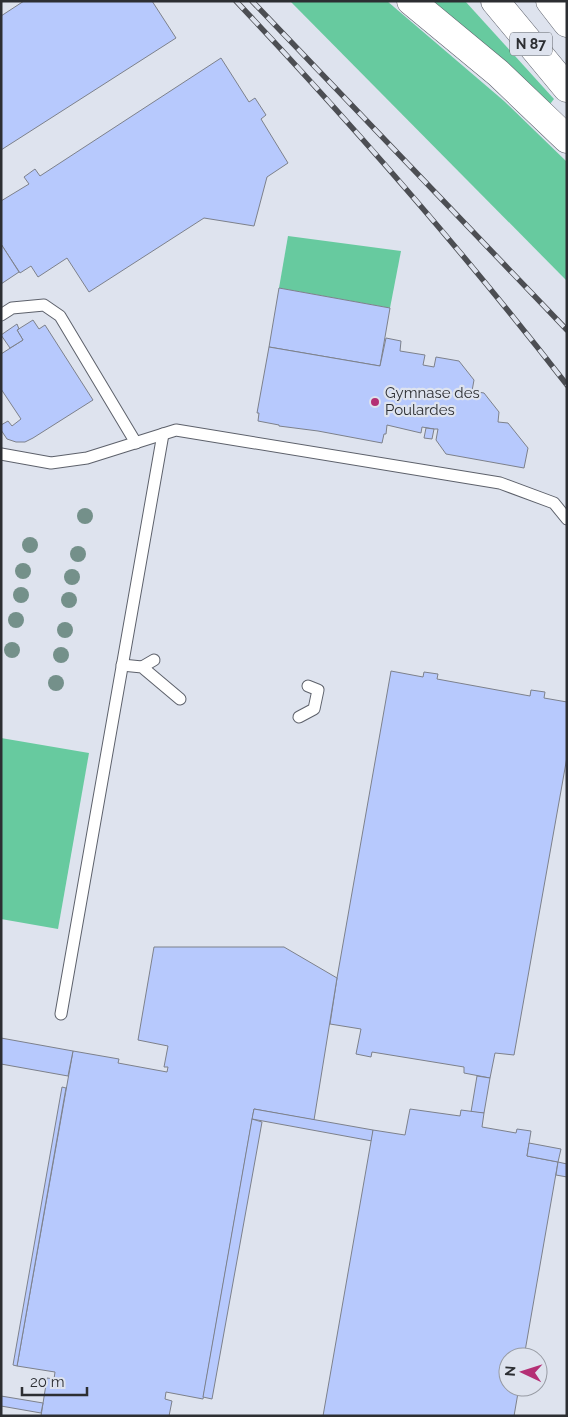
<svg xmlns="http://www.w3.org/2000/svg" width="568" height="1417" viewBox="0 0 568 1417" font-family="Raleway,sans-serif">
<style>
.grass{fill:#67ca9f}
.building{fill:#b7c9fd;stroke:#7d818b}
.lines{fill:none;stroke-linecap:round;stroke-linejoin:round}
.service-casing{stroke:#5d616b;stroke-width:13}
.trunk-casing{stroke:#5d616b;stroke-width:29}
.service{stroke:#fff;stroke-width:11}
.trunk{stroke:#fff;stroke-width:28}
.rail-casing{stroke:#4c4e53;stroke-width:5.5}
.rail{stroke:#dee3ee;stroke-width:4;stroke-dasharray:11;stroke-linecap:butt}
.tree{fill:#74908a}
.poi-dot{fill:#b42f74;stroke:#dee3ee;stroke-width:2}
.labels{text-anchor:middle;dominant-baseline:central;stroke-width:4.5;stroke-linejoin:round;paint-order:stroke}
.shield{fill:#dee3ee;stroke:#61646a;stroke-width:1}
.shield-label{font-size:14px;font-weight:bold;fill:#2c2e32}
.poi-label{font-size:15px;fill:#2c2e32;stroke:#dee3ee;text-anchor:start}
</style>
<rect width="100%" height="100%" fill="#dee3ee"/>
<!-- grass -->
<g class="grass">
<path d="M290 1H387L504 101 567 162V281Z"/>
<path d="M422 1H465L554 99 547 108Z"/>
<path d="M288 236 401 251 390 308 279 288Z"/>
<path d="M1 738 89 753 58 929 1 919Z"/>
</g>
<!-- building -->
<g class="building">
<path d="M24 1H152L176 38 1 150V16Z"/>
<path d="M221 58 249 102 255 98 266 115 261 119 288 163 267 177 254 226 204 218 89 292 67 258 38 277 31 266 20 273 1 244V201L29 184 24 177 35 169 40 176Z"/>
<path d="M1 244 19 272 1 284Z"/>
<path d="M279 288 390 308 380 366 269 347Z"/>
<path d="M33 320 39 329 45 325 93 400 33 438 25 442H16L7 439 1 430V425L8 421 12 426 21 419 1 389V354L23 340 17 330Z"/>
<path d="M17 324 19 329 17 330 23 340 10 348 1 335Z"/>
<path d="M386 338 401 341 400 351 425 355 423 365 434 367 436 357 459 361 474 380 472 391 484 393 499 412 498 422 508 423 528 448 524 468 446 454 436 440 438 429H434L422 427 421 433 387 425 386 434H384L382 443 318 431 279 426V425L258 421 259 413H257L269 347 380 366Z"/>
<path d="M426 428 434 429 432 439 424 438Z"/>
<path d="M391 671 423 677 424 672 438 674 437 679 530 696 531 690 545 692 544 698 567 702V757L514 1055 495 1053 490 1078 464 1073V1067L372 1052 371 1057 356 1054 361 1029 330 1024 337 978Z"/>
<path d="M154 947H284L337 978 314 1120 254 1109 203 1399 166 1392 165 1399 172 1401 169 1416H41L47 1378 54 1379 55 1372 17 1366 73 1051 119 1059 118 1063 167 1072 168 1067H164L168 1046 138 1040Z"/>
<path d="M1 1038 73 1051 68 1076 1 1064Z"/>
<path d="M477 1076 490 1078 484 1113 471 1112Z"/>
<path d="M62 1087 66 1088 17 1366 13 1365Z"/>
<path d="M254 1109 373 1130 372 1141 252 1119Z"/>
<path d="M410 1109 460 1116 461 1110 484 1113 482 1127 516 1133 517 1129 531 1131 527 1156 558 1162 524 1357H508V1387H519L514 1416H323L373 1130 405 1135Z"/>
<path d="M252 1119 262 1122 212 1399 203 1397Z"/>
<path d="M529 1143 561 1149 558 1162 527 1156Z"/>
<path d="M558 1162 567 1164V1177L556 1175Z"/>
<path d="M1 1396 43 1403 41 1413 1 1406Z"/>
</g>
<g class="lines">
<!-- service casing -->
<g class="service-casing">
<g id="service">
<path d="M1 315 12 308 44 305 60 316 136 443"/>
<path d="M1 454 51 463 87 458 176 430 500 483 554 503 567 519"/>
<path d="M122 665 142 667 180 699"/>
<path d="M142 667 154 660"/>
<path d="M299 717 314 709 318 690 308 686"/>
<path d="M61 1014 163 434"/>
</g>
</g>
<!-- trunk casing -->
<g class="trunk-casing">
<g id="trunk">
<path d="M411 1 498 73 567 139"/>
<path d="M495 1 567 88"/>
<path d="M550 1 567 23"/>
</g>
</g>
<!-- service -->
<use href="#service" class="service"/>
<!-- trunk -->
<use href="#trunk" class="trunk"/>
<!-- rail casing -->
<g class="rail-casing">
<g id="rail">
<path d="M236 1C352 124 463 251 567 385"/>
<path d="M252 1 567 330"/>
</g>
</g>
<!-- rail -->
<use href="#rail" class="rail"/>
</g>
<!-- trees -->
<g class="tree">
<circle cx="85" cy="516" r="8"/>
<circle cx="30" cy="545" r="8"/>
<circle cx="78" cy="554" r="8"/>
<circle cx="23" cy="571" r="8"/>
<circle cx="72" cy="577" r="8"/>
<circle cx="21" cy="595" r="8"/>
<circle cx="69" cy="600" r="8"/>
<circle cx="16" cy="620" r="8"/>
<circle cx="65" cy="630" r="8"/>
<circle cx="12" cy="650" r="8"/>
<circle cx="61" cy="655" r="8"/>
<circle cx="56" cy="683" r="8"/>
</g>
<!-- markers -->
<circle class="poi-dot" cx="375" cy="402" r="5"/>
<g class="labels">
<!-- shield labels -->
<rect class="shield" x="510" y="32.5" width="42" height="23" rx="4"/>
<g class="shield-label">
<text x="531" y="44">N 87</text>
</g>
<!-- poi labels -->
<g class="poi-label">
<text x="385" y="393">Gymnase des<tspan x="385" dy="17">Poulardes</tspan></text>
</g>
</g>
<!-- border -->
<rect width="568" height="1417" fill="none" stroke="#2c2e32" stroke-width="5"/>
<!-- north arrow -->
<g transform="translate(523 1372) rotate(274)"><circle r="24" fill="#dee3ee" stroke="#979ba3"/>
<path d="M0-4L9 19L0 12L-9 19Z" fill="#b42f74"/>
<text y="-8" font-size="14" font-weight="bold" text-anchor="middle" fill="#2c2e32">N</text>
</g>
<!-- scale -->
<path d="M22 1387v8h65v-8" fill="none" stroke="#2c2e32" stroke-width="2.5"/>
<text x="30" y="1387" font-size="15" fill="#2c2e32" stroke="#dee3ee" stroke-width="4" paint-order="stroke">20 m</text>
</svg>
